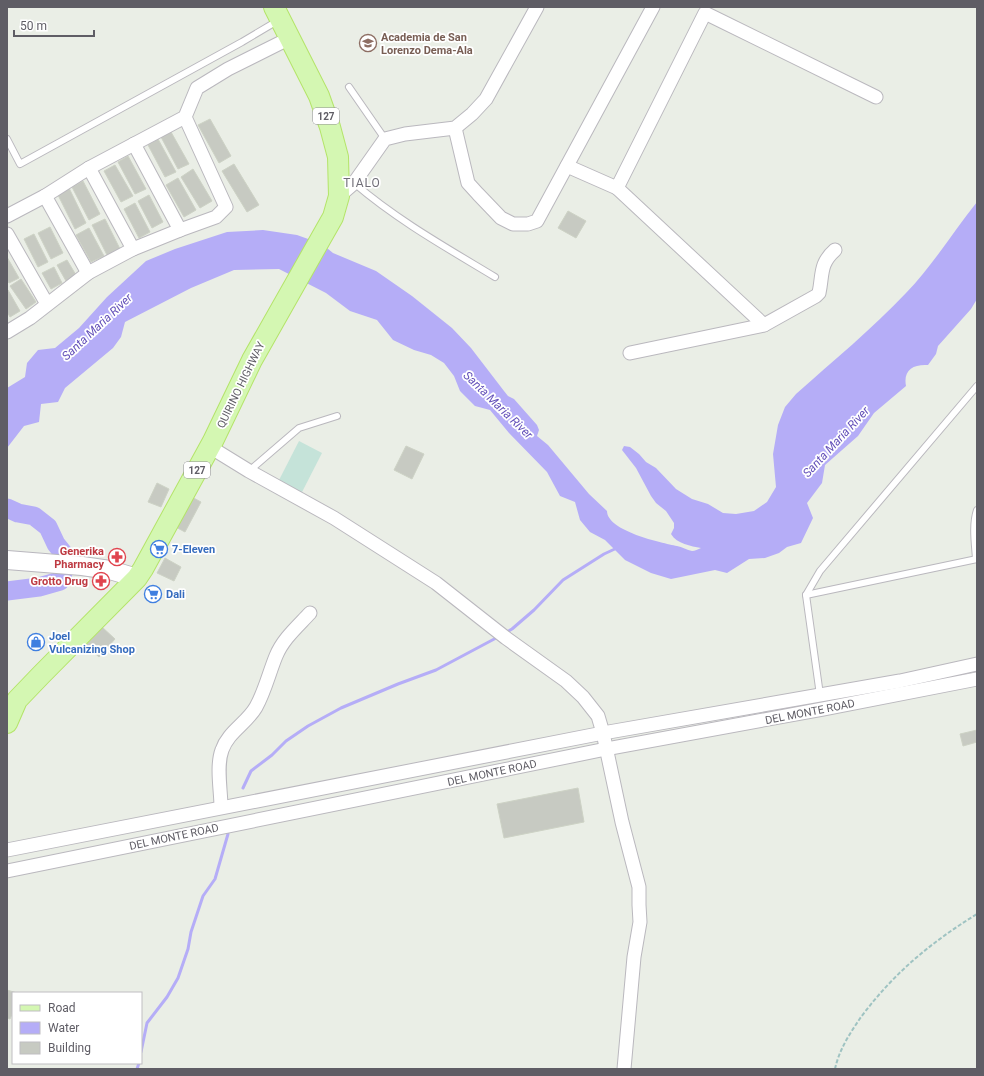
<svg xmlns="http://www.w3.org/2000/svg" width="984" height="1076" viewBox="0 0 984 1076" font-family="Roboto,sans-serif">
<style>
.green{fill:#c5e3d9}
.water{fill:#b5adf7}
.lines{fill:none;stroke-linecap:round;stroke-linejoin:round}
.stream{stroke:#b5adf7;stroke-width:3}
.river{stroke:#b5adf7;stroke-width:19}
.building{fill:#c7cac2;stroke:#cdd2c5}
.lane-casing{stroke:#bab8be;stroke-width:8}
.street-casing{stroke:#bab8be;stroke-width:15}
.secondary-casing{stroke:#b9b7be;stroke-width:20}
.primary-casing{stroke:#b4e469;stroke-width:22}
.path{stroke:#9fc3c2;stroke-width:2;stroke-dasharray:4 2;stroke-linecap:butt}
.lane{stroke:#fff;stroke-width:6}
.street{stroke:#fff;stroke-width:13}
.secondary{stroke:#fff;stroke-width:18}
.primary{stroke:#d4f7b2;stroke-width:20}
.labels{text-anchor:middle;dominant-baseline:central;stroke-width:3.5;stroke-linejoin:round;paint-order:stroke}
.shield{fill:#fff;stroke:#8f8e93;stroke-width:1}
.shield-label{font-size:10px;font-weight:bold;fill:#5f5d65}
.education-label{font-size:11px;font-weight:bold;fill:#785e54;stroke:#fff;text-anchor:start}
.street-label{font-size:11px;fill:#5f5d65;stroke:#fff}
.shop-label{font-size:11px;font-weight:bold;fill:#366cbe;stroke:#fff;text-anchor:start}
.health-label{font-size:11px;font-weight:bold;fill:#be3a42;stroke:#fff;text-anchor:end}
.neighbourhood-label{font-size:12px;letter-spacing:1px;fill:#706e77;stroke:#fff}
.water-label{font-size:12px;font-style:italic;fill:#6451b9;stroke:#fff}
</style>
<rect width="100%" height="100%" fill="#eaeee6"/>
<!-- green -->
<path class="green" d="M299 441 322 453 300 496 277 484Z"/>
<!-- water -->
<path class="water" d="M977 202V299L971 309 938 346 936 354 928 365C913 364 903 370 906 386L874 413 858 436 825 465 822 483 807 503 813 518 801 543 787 547 779 553 765 558 749 559 727 573 715 570 671 579 651 573 625 560 605 540 590 532 580 520 575 502 560 496 547 472 509 433 490 410 475 406 460 391 454 376 444 363 431 355 414 350 393 340 377 320 350 311 326 293 279 269 234 270 191 288 125 322 121 337 113 348 65 388 58 402 41 404 39 422 24 426 7 448V388L25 377 27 363 38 350 55 348 79 328 107 297 146 261 175 249 227 232 263 230 297 235 322 244 333 253 376 271 412 296 452 328 471 348 504 391 508 396 514 399 537 425 539 430 537 436 548 445 589 494 607 511C607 531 662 543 677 546 682 547 687 550 692 551 695 551 698 549 701 548 691 546 677 544 671 534L674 528V523L666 511 656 503 651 496 636 468 622 450 624 446 630 447 639 454 646 462 656 468 676 489 692 499 708 504 723 513 736 514 754 511 767 502 776 487 773 454 778 425 785 407 796 394C833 361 872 329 906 293 933 265 953 232 977 202Z"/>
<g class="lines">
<!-- stream -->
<g class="stream">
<path d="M505 633 512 629 534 610 563 580 604 554 617 548"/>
<path d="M243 788 251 771 272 755 286 741 308 726 341 708 398 684 436 670 498 637"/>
<path d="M141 1052 147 1023 167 997 178 978 188 949 191 932 203 896 215 879 228 834"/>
<path d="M137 1069 139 1063"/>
</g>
<!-- river -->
<path class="river" d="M7 508 18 513 34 516 48 527 56 544 68 559 60 581 39 587 7 591"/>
</g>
<!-- building -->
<g class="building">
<path d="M210 119 231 156 219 163 198 125Z"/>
<path d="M171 132 189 164 178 169 161 137Z"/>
<path d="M158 139 176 172 165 177 148 145Z"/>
<path d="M128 156 146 189 135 194 118 162Z"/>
<path d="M234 164 259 205 247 212 222 171Z"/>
<path d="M115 165 133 196 121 202 104 171Z"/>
<path d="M193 169 212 201 200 208 181 177Z"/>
<path d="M178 178 196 210 184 217 166 185Z"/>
<path d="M83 181 100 214 89 220 72 187Z"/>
<path d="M69 188 86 223 75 229 57 193Z"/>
<path d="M149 195 163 222 152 228 138 201Z"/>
<path d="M135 203 150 232 139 238 124 209Z"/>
<path d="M568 211 586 221 576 238 558 228Z"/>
<path d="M105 219 120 249 107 255 92 225Z"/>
<path d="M50 227 63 253 51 259 38 233Z"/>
<path d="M89 228 104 256 91 262 76 235Z"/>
<path d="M34 234 48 262 38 267 24 239Z"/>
<path d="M7 257 19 278 9 283 7 280Z"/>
<path d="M67 260 76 275 66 281 57 265Z"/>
<path d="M54 267 62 283 51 289 42 273Z"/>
<path d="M21 279 36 302 26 309 10 286Z"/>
<path d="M8 290 20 311 10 317 7 312V291Z"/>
<path d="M406 446 424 454 412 479 394 470Z"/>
<path d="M157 483 169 489 161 507 148 502Z"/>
<path d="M188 495 201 502 185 532 172 525Z"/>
<path d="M165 558 181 567 174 581 157 573Z"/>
<path d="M102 627 115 639 99 657 86 645Z"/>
<path d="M977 730V742L963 746 960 734Z"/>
<path d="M578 788 584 822 504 838 497 804Z"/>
<path d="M7 990 17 993H13V1012L10 1019 7 1018Z"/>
</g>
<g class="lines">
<!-- lane casing -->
<g class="lane-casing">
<g id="lane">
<path d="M349 87 385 139"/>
<path d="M7 139 20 164 242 42 279 20"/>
<path d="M354 183C397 220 447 248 495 277"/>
<path d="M249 471 299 428 337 416"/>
<path d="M976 559C975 544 972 525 977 510"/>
<path d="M806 595 977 559"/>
<path d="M820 695 806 595 820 571 977 386"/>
</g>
</g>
<!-- street casing -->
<g class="street-casing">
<g id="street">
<path d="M455 128 468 183 478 194 501 218 513 224H528L537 221 653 7"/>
<path d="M134 144 180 230"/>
<path d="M567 166 617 188 705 13 876 97"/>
<path d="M89 168 133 249"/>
<path d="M617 188 764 325"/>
<path d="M45 196 88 273"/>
<path d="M339 196 354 183 385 139 405 134 455 128 472 114 486 99 537 7"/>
<path d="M7 216 45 196 89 168 185 117 197 88 228 69 290 38"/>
<path d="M7 234 47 304"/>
<path d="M7 332 30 318 88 273 133 249 180 230 216 217 226 207 185 117"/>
<path d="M630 353 764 325 816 296 819 293C823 275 819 264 835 250"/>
<path d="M210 447 249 471 334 518 436 583 506 638 566 681 583 697 598 716 603 733 622 822 639 887V905L640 922 634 957 624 1069"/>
<path d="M221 807C221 791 216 766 222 750 228 732 247 723 256 707 265 691 269 673 276 656 283 639 297 627 310 613"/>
<path d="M7 850 603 733 900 681 977 664"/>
<path d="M7 871 606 749 823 709 977 679"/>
</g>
</g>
<!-- secondary casing -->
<g class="secondary-casing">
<path id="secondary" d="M7 560 82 566 110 570 137 578"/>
</g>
<!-- primary casing -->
<g class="primary-casing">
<path id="primary" d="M7 723 17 700 41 675 137 578 143 569 213 441 252 360 333 217 339 196 338 157 330 127 319 96 274 7"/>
</g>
<!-- path -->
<path class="path" d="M835 1069C839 1050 850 1033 861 1017 894 973 930 943 977 914"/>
<!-- lane -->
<use href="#lane" class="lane"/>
<!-- street -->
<use href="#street" class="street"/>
<!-- secondary -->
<use href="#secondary" class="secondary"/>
<!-- primary -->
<use href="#primary" class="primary"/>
</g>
<!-- icons -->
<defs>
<g id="school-ring" transform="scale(0.9)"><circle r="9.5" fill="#fff" stroke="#8d6e63" stroke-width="1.5"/><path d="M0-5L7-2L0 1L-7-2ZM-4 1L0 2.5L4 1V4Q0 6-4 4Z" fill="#8d6e63"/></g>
<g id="supermarket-ring" transform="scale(0.9)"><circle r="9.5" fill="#fff" stroke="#3f7fe0" stroke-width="1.5"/><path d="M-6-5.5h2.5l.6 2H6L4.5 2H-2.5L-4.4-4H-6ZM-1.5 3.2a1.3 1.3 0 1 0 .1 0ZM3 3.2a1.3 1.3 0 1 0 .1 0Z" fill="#3f7fe0"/></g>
<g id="pharmacy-ring" transform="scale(0.9)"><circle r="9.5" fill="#fff" stroke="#e0444e" stroke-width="1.5"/><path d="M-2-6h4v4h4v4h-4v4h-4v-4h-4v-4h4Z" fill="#e0444e"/></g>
<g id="shop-ring" transform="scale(0.9)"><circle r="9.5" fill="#fff" stroke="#3f7fe0" stroke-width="1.5"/><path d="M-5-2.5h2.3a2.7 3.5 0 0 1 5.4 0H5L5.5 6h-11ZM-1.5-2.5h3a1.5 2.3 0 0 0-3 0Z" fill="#3f7fe0"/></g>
</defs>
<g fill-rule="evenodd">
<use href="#school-ring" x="368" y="43"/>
<use href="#supermarket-ring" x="159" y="549"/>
<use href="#pharmacy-ring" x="117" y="557"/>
<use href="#pharmacy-ring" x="101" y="581"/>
<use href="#supermarket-ring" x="153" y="594"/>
<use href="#shop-ring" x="36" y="642"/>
</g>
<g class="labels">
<!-- shield labels -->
<g class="shield">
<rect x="313" y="108" width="26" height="16" rx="3"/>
<rect x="184" y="462" width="26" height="16" rx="3"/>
</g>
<g class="shield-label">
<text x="326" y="116">127</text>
<text x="197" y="470">127</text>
</g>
<!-- education labels -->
<g class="education-label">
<text x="381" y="37">Academia de San<tspan x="381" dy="13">Lorenzo Dema-Ala</tspan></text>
</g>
<!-- street labels -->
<g class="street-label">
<text transform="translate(241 385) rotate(-64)">QUIRINO HIGHWAY</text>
<text transform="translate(810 712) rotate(-11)">DEL MONTE ROAD</text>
<text transform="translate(492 773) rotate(-12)">DEL MONTE ROAD</text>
<text transform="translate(174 837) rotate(-12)">DEL MONTE ROAD</text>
</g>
<!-- shop labels -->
<g class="shop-label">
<text x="172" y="549">7-Eleven</text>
<text x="166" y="594">Dali</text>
<text x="49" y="636">Joel<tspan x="49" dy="13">Vulcanizing Shop</tspan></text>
</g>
<!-- health labels -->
<g class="health-label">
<text x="104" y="551">Generika<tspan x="104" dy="13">Pharmacy</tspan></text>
<text x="88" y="581">Grotto Drug</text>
</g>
<!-- neighbourhood labels -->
<g class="neighbourhood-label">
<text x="362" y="183">TIALO</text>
</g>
<!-- water labels -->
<g class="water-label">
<text transform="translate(97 327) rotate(-43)">Santa Maria River</text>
<text transform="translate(498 405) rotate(44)">Santa Maria River</text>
<text transform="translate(836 442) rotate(-47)">Santa Maria River</text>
</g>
</g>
<!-- border -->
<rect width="984" height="1076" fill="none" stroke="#5f5d65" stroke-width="16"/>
<!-- legend -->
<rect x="12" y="992" width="130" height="72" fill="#ffffff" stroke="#bfbec1"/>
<rect x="20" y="1005" width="20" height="6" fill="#d4f7b2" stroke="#bfbec1"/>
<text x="48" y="1012" font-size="12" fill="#5f5d65">Road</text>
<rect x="20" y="1022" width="20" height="12" fill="#b5adf7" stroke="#bfbec1"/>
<text x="48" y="1032" font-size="12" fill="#5f5d65">Water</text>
<rect x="20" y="1042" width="20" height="12" fill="#c7cac2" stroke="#bfbec1"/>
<text x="48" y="1052" font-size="12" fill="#5f5d65">Building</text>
<!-- scale -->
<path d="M14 30v6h80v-6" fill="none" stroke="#5f5d65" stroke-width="2"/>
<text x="20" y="30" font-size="12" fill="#5f5d65" stroke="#ffffff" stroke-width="3" paint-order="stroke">50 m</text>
</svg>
